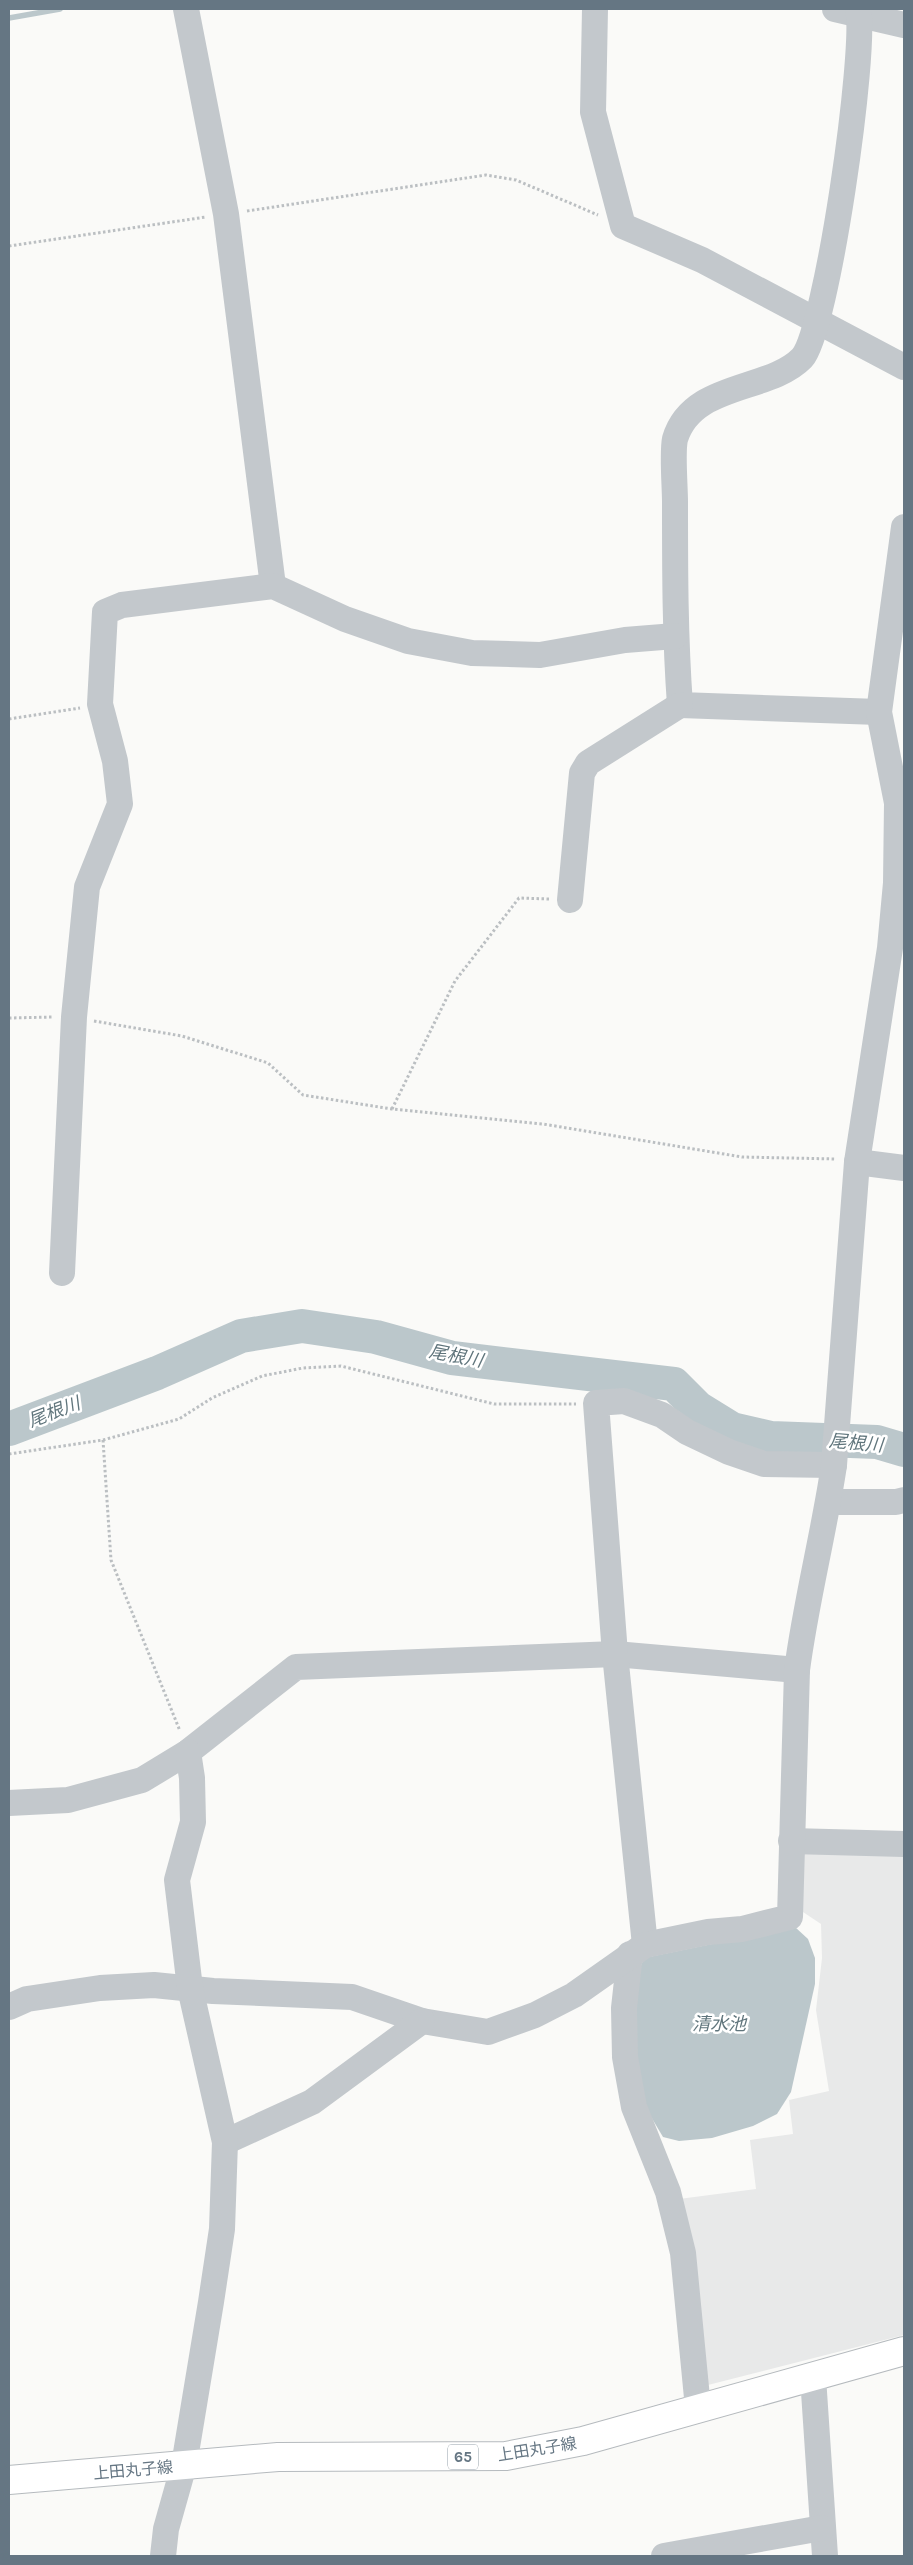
<svg xmlns="http://www.w3.org/2000/svg" width="913" height="2565" viewBox="0 0 913 2565" font-family="Karla,'Noto Sans JP',sans-serif">
<style>
.built{fill:#e8e9e9}
.water{fill:#bbc7cb}
.lines{fill:none;stroke-linecap:round;stroke-linejoin:round}
.stream{stroke:#bbc7cb;stroke-width:5.5}
.river{stroke:#bbc7cb;stroke-width:34}
.major-casing{stroke:#b5babe;stroke-width:30}
.path{stroke:#bbbfc2;stroke-width:3;stroke-dasharray:2.5 2.5;stroke-linecap:butt}
.minor{stroke:#c3c8cc;stroke-width:26}
.major{stroke:#fff;stroke-width:28}
.labels{text-anchor:middle;dominant-baseline:central;stroke-width:5;stroke-linejoin:round;paint-order:stroke}
.shield{fill:#fff;stroke:#939fa8;stroke-width:1}
.shield-label{font-size:15px;font-weight:bold;fill:#657683}
.street-label{font-size:16px;fill:#657683;stroke:#fff}
.water-label{font-size:18px;font-style:italic;fill:#60757c;stroke:#fff}
</style>
<rect width="100%" height="100%" fill="#fafaf8"/>
<!-- built -->
<path class="built" d="M801 1847 904 1849V2335L704 2386 679 2199 756 2189 750 2140 793 2134 789 2100 829 2091 816 2010 822 1958 821 1924 800 1910Z"/>
<!-- water -->
<path class="water" d="M795 1927 808 1939 815 1958V1984L791 2092 777 2114 753 2126 712 2138 679 2141 663 2137 644 2105 635 2055 637 1976 644 1958Z"/>
<g class="lines">
<!-- stream -->
<path class="stream" d="M9 18 60 9"/>
<!-- river -->
<path class="river" d="M9 1429 157 1373 241 1336 302 1326 376 1337 452 1358 674 1384 698 1408 732 1429 771 1438 877 1442 904 1450"/>
<!-- major casing -->
<g class="major-casing">
<path id="major" d="M9 2480 278 2457 506 2456 583 2441 904 2351"/>
</g>
<!-- path -->
<g class="path">
<path d="M247 211 486 175 516 180 598 215"/>
<path d="M9 246 206 217"/>
<path d="M9 719 80 708"/>
<path d="M9 1018 53 1017"/>
<path d="M94 1021 182 1036 268 1063 303 1095 392 1109 543 1124 742 1157 836 1159"/>
<path d="M392 1109 455 981 519 898 549 899"/>
<path d="M103 1440 111 1560 180 1731"/>
<path d="M9 1454 103 1440 179 1419 212 1398 262 1376 303 1368 341 1366 494 1404H576"/>
</g>
<!-- minor -->
<g class="minor">
<path d="M186 9 226 214 273 586"/>
<path d="M595 9 593 112 623 226 702 260 904 367"/>
<path d="M835 9 904 25"/>
<path d="M858 9C867 49 827 331 802 358 769 392 692 382 675 439 672 452 675 486 675 502 675 570 675 637 680 705L879 712"/>
<path d="M570 900 582 773 588 763 680 705"/>
<path d="M857 1162 904 1168"/>
<path d="M62 1273 74 1017 87 887 120 804 115 761 100 704 105 612 122 605 273 586 345 619 408 641 472 653 540 655 625 640 675 636"/>
<path d="M829 1502H896L904 1500"/>
<path d="M9 1803 68 1800 142 1780 188 1752 296 1667 615 1654 797 1670"/>
<path d="M791 1841 904 1844"/>
<path d="M645 1945 615 1654 596 1403 624 1401 662 1415 687 1432 729 1452 764 1464 834 1465"/>
<path d="M630 1954 624 2008 625 2057 634 2107 668 2192 683 2253 698 2408"/>
<path d="M9 2007 27 1999 100 1988 154 1985 213 1991 352 1997 422 2021 488 2032 535 2015 574 1995 645 1945 708 1932 742 1929 790 1917 797 1670C806 1601 824 1533 834 1465L857 1162 890 948 896 883 897 803 879 712 904 527"/>
<path d="M225 2142 312 2102 422 2021"/>
<path d="M813 2377 825 2556"/>
<path d="M163 2556 166 2529 184 2465 211 2302 222 2229 225 2142 190 1988 177 1880 193 1822 192 1778 188 1752"/>
<path d="M664 2556 822 2528"/>
</g>
<!-- major -->
<use href="#major" class="major"/>
</g>
<g class="labels">
<!-- shield labels -->
<rect class="shield" x="448" y="2444.5" width="30" height="25" rx="4"/>
<g class="shield-label">
<text x="463" y="2457">65</text>
</g>
<!-- street labels -->
<g class="street-label">
<text transform="translate(537 2449) rotate(-9)">上田丸子線</text>
<text transform="translate(133 2470) rotate(-5)">上田丸子線</text>
</g>
<!-- water labels -->
<g class="water-label">
<text transform="translate(456 1356) rotate(11)">尾根川</text>
<text transform="translate(54 1412) rotate(-21)">尾根川</text>
<text transform="translate(856 1443) rotate(5)">尾根川</text>
<text x="719" y="2024">清水池</text>
</g>
</g>
<!-- border -->
<rect width="913" height="2565" fill="none" stroke="#657683" stroke-width="20"/>
</svg>
